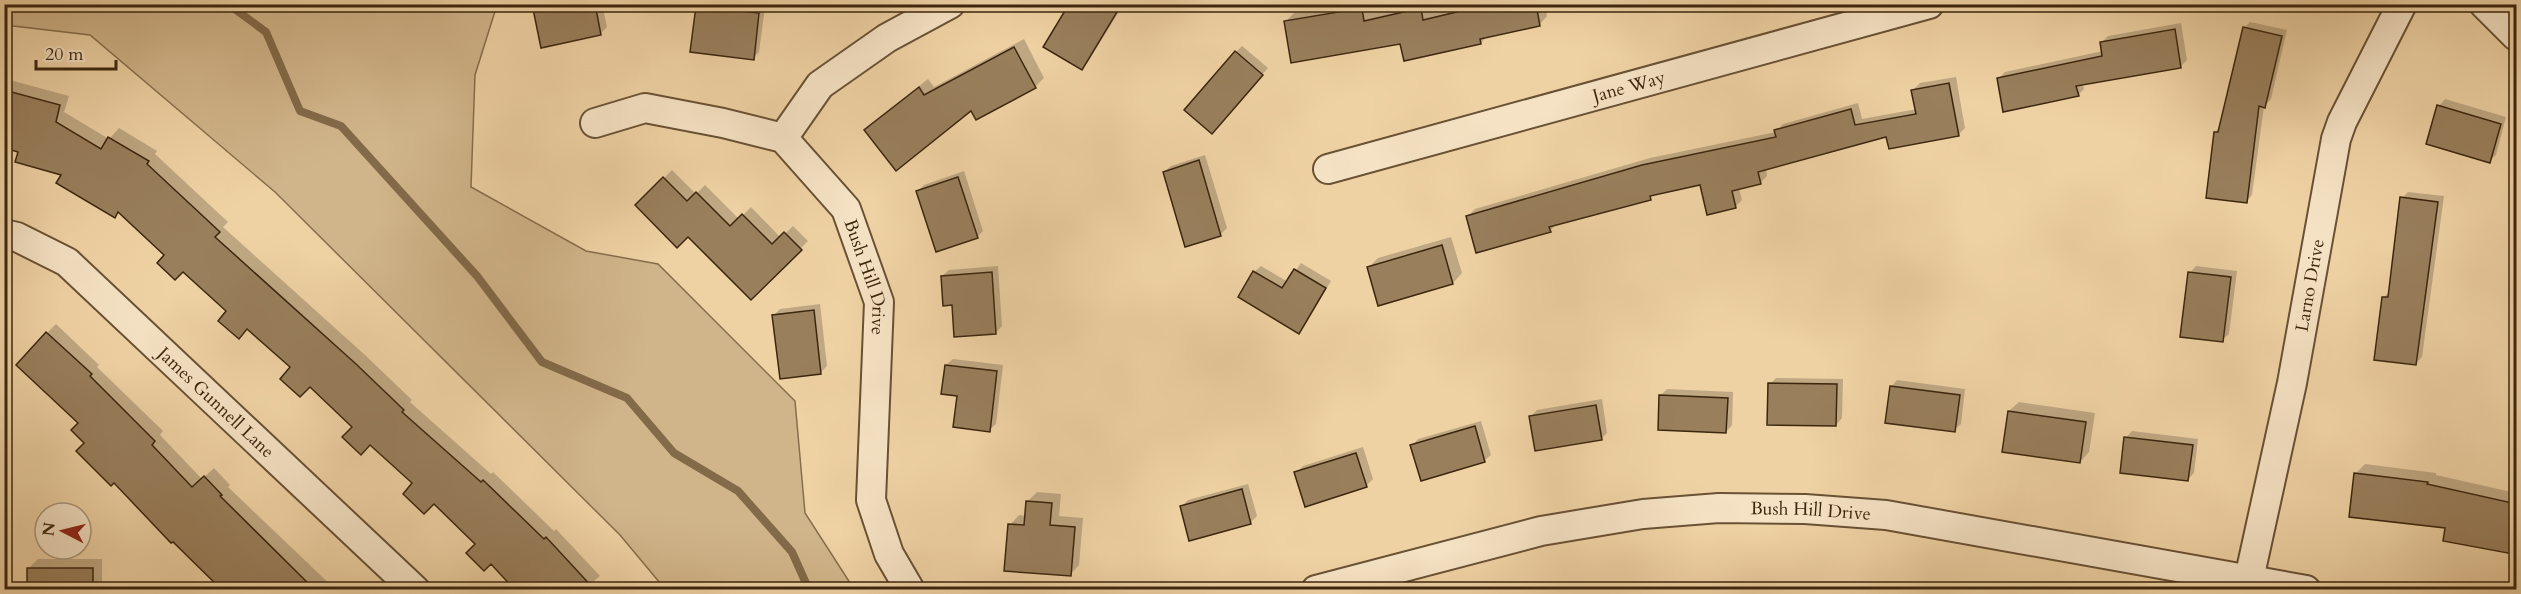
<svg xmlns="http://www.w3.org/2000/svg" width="2521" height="594" viewBox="0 0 2521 594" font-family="Cardo,serif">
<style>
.green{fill:#d1b58a;stroke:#866e4c;stroke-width:1.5}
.shadow{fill:#0003}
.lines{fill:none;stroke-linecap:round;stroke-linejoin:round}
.stream{stroke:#836a49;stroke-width:8}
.building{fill:#997f5c;stroke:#3c260e;stroke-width:1.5}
.minor-casing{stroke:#695134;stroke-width:32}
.minor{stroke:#f5e2c4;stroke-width:28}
.labels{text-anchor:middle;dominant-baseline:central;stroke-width:4.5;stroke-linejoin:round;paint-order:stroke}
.street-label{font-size:18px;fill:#3c260e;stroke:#f5e2c4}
</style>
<rect width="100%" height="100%" fill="#efd2a4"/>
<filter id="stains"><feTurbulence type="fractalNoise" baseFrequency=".00333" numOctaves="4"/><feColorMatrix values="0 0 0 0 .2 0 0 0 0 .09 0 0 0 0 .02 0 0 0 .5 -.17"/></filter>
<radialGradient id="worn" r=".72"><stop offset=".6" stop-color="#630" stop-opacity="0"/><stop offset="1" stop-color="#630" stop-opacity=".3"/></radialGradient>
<!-- green -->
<path class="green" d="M5 4 497 5 475 75 471 187 586 251 658 264 795 401 805 513 854 589H665L620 535 275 192 90 35 5 25Z"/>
<!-- shadow -->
<g class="shadow">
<path d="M602 4 607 27 601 33 534 5Z"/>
<path d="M699 4H741L765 7 759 52 753 58 697 6Z"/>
<path d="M1071 4 1123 5 1088 62 1081 68Z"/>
<path d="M1344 4H1371L1372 13 1411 4H1429L1431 12 1465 4H1545L1547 16 1539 25 1487 36 1481 43 1401 42 1286 21 1294 13Z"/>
<path d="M2250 22 2287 30 2271 99 2264 106 2252 195 2246 202 2215 132 2221 127 2244 28Z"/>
<path d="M2181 23 2187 60 2181 66 2083 84 2084 89 2078 95 1998 79 2005 72 2103 51 2101 43 2108 36Z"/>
<path d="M1024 39 1044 78 1035 87 972 109 876 121 928 79 934 87Z"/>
<path d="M1242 46 1268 68 1218 126 1236 52Z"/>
<path d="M1956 77 1965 128 1958 135H1888L1766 169 1767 176 1760 183 1739 188 1742 200 1735 207 1701 183 1655 193 1650 198 1557 223 1550 231 1468 216 1475 209 1650 158 1776 132 1783 124 1858 103 1862 119 1917 109 1913 90 1920 83Z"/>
<path d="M6 79 69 96 64 112 109 139 119 128 157 151 155 154 228 222 223 227 365 355 412 400 410 402 491 474 493 472 554 531 556 529 600 576 594 581 602 590H518L477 544 292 367 119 211 114 216 64 174 20 151 4 147Z"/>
<path d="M2445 99 2506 117 2496 155 2489 161 2439 106Z"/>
<path d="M1205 155 1227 228 1220 235 1164 172 1171 166Z"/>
<path d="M672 170 696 194 705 185 739 219 751 207 781 238 793 226 808 241 751 298 688 234 637 205Z"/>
<path d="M964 171 983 231 977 237 918 191 924 185Z"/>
<path d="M2408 192 2444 196 2422 357 2415 364 2384 297 2390 291 2402 198Z"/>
<path d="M1451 237 1462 273 1453 283 1369 267 1378 258Z"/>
<path d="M1301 263 1331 281 1305 325 1298 332 1254 272 1261 266 1288 282Z"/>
<path d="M998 266 1002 326 996 333 954 304 942 276 949 270Z"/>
<path d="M2196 266 2237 271 2229 334 2222 340 2190 273Z"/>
<path d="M820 304 827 366 821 372 774 315 780 309Z"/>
<path d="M56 324 99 365 97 367 163 431 160 435 202 479 214 468 230 485 228 487 336 590H224L86 443 47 333Z"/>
<path d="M953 359 1003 365 996 424 989 430 959 395 946 365Z"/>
<path d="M1776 378 1843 379 1842 418 1836 425 1770 384Z"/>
<path d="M1897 380 1965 389 1961 424 1954 430 1891 387Z"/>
<path d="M1667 389 1733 392 1732 425 1726 432 1661 395Z"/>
<path d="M1602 399 1607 433 1601 439 1531 416 1537 410Z"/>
<path d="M2019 402 2095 413 2089 452 2080 462 2009 411Z"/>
<path d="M1481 421 1491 455 1484 461 1412 446 1418 439Z"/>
<path d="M2132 431 2198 439 2194 473 2188 479 2126 438Z"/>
<path d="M1363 447 1373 479 1366 486 1296 473 1303 466Z"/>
<path d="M2365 464 2436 473V475L2516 493V548L2513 552 2447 527 2356 473Z"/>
<path d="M1248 484 1257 516 1250 523 1181 507 1188 500Z"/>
<path d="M1037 492 1061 494 1059 516 1083 518 1079 565 1070 575 1010 525 1019 515 1027 516 1028 501Z"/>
<path d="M38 559H102V590H29V568Z"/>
<path d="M1702 584 1780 586V590H1637Z"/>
</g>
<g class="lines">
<!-- stream -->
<path class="stream" d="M228 4 266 32 300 111 341 126 477 276 542 362 627 398 674 453 738 491 792 552 809 590"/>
</g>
<!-- building -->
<g class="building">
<path d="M532 4H595L601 35 541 48Z"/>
<path d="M1069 4H1106L1117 12 1082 70 1043 47Z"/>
<path d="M1490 4H1536L1540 26 1480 39 1481 44 1404 61 1400 44 1291 63 1284 21 1362 8 1364 21 1421 8 1423 20Z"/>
<path d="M696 6 759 13 754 60 690 52Z"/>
<path d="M2243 27 2282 36 2265 108 2259 106 2247 203 2206 198 2214 132H2218Z"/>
<path d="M2175 29 2181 68 2076 86 2079 96 2003 112 1997 78 2102 56 2100 42Z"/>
<path d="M1014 47 1036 88 976 120 971 111 896 171 864 130 919 87 924 95Z"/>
<path d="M1235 51 1263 75 1212 134 1184 110Z"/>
<path d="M1949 83 1959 136 1889 149 1886 137 1758 172 1761 184 1732 191 1736 208 1707 215 1700 185 1650 196 1651 200 1549 227 1551 232 1476 253 1466 216 1642 165 1776 137 1774 130 1851 109 1855 125 1916 114 1911 90Z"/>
<path d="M4 90 60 105 56 122 101 149 108 137 149 161 147 164 220 232 215 237 356 364 404 410 402 412 481 482 483 480 544 539 546 537 595 590H515L491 564 484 571 466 553 475 544 434 504 424 514 403 494 412 483 370 445 361 455 342 437 352 427 310 387 300 397 280 379 290 367 247 329 239 339 218 321 226 311 183 272 175 280 157 263 164 255 118 212 115 218 56 183 61 175 15 162 18 152 4 148Z"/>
<path d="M2437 105 2501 124 2490 163 2426 144Z"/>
<path d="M1199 160 1221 236 1185 247 1163 172Z"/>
<path d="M663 177 687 201 696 192 730 226 742 214 772 244 784 232 802 250 751 300 688 237 677 248 635 205Z"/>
<path d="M958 177 978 238 936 252 916 191Z"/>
<path d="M2400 197 2438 202 2416 365 2374 360 2382 297H2388Z"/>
<path d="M1442 245 1453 284 1378 306 1367 267Z"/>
<path d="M1294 269 1326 288 1299 334 1238 297 1253 271 1282 288Z"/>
<path d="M992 272 996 334 954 337 952 305 943 306 941 276Z"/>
<path d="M2188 272 2231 277 2223 342 2180 337Z"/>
<path d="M814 310 821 374 780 379 772 315Z"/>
<path d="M46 332 92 374 90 376 155 441 152 445 192 487 204 476 222 495 220 496 315 590H222L173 542 171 543 114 483 111 486 76 451 84 443 71 430 78 423 16 365Z"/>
<path d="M945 365 997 371 990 432 953 427 957 396 941 394Z"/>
<path d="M1768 383 1837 384 1836 426 1767 425Z"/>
<path d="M1890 386 1960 395 1955 432 1885 423Z"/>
<path d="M1659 395 1728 398 1726 433 1658 430Z"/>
<path d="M1596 405 1602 440 1535 451 1529 416Z"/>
<path d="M2008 411 2086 422 2080 463 2002 452Z"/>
<path d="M1475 426 1485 462 1421 481 1410 445Z"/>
<path d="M2124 437 2193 445 2188 481 2120 473Z"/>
<path d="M1356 453 1367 487 1305 507 1294 472Z"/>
<path d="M2354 473 2428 482 2427 484 2517 504V536L2513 554 2443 541 2445 528 2349 517Z"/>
<path d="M1242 489 1251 524 1189 541 1180 506Z"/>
<path d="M1026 501 1052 503 1050 525 1075 527 1071 576 1004 571 1008 524 1024 525Z"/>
<rect x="27" y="568" width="66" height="22"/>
</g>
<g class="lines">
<!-- minor casing -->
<g class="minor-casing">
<g id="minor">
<path d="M2484 4 2516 36"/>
<path id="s1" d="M595 123 645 108 723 123 783 138 846 209 879 302 871 500 889 554 910 590"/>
<path d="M783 138 820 85 887 38 950 4"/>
<path id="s2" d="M1328 169 1929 4"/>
<path id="s3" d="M4 234 17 237 67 262 415 590"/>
<path id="s4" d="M2249 579 2292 383 2336 139 2342 122 2402 4"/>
<path id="s5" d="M1316 590 1541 531 1643 514 1719 508 1805 509 1886 515 2306 590"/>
</g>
</g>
<!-- minor -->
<use href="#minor" class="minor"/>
</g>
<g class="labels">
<!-- street labels -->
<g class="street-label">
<text stroke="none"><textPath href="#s2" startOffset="312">Jane Way</textPath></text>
<text stroke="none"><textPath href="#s1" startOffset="360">Bush Hill Drive</textPath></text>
<text stroke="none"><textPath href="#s4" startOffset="300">Larno Drive</textPath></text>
<text stroke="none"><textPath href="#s3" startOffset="274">James Gunnell Lane</textPath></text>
<text stroke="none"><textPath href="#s5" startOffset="504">Bush Hill Drive</textPath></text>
</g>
</g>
<!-- margin -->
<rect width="2521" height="594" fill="none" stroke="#efd2a4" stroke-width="24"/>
<rect x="6" y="6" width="2509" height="582" fill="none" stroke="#3c260e" stroke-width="3"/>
<rect x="12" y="12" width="2497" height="570" fill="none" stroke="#3c260e" stroke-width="1.5"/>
<!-- north arrow -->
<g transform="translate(63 531) rotate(277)"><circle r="28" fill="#f5e2c4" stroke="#ab977b" stroke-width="1.5"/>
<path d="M0-4.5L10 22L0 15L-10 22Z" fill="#8f2418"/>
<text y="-9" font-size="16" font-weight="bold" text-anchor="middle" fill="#3c260e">N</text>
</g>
<!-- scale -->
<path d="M36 60v9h80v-9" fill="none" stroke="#3c260e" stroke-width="3"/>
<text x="45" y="60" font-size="18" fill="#3c260e" stroke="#f5e2c4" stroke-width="4.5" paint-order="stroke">20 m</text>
<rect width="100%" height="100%" filter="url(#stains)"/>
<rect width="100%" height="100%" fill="url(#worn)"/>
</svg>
